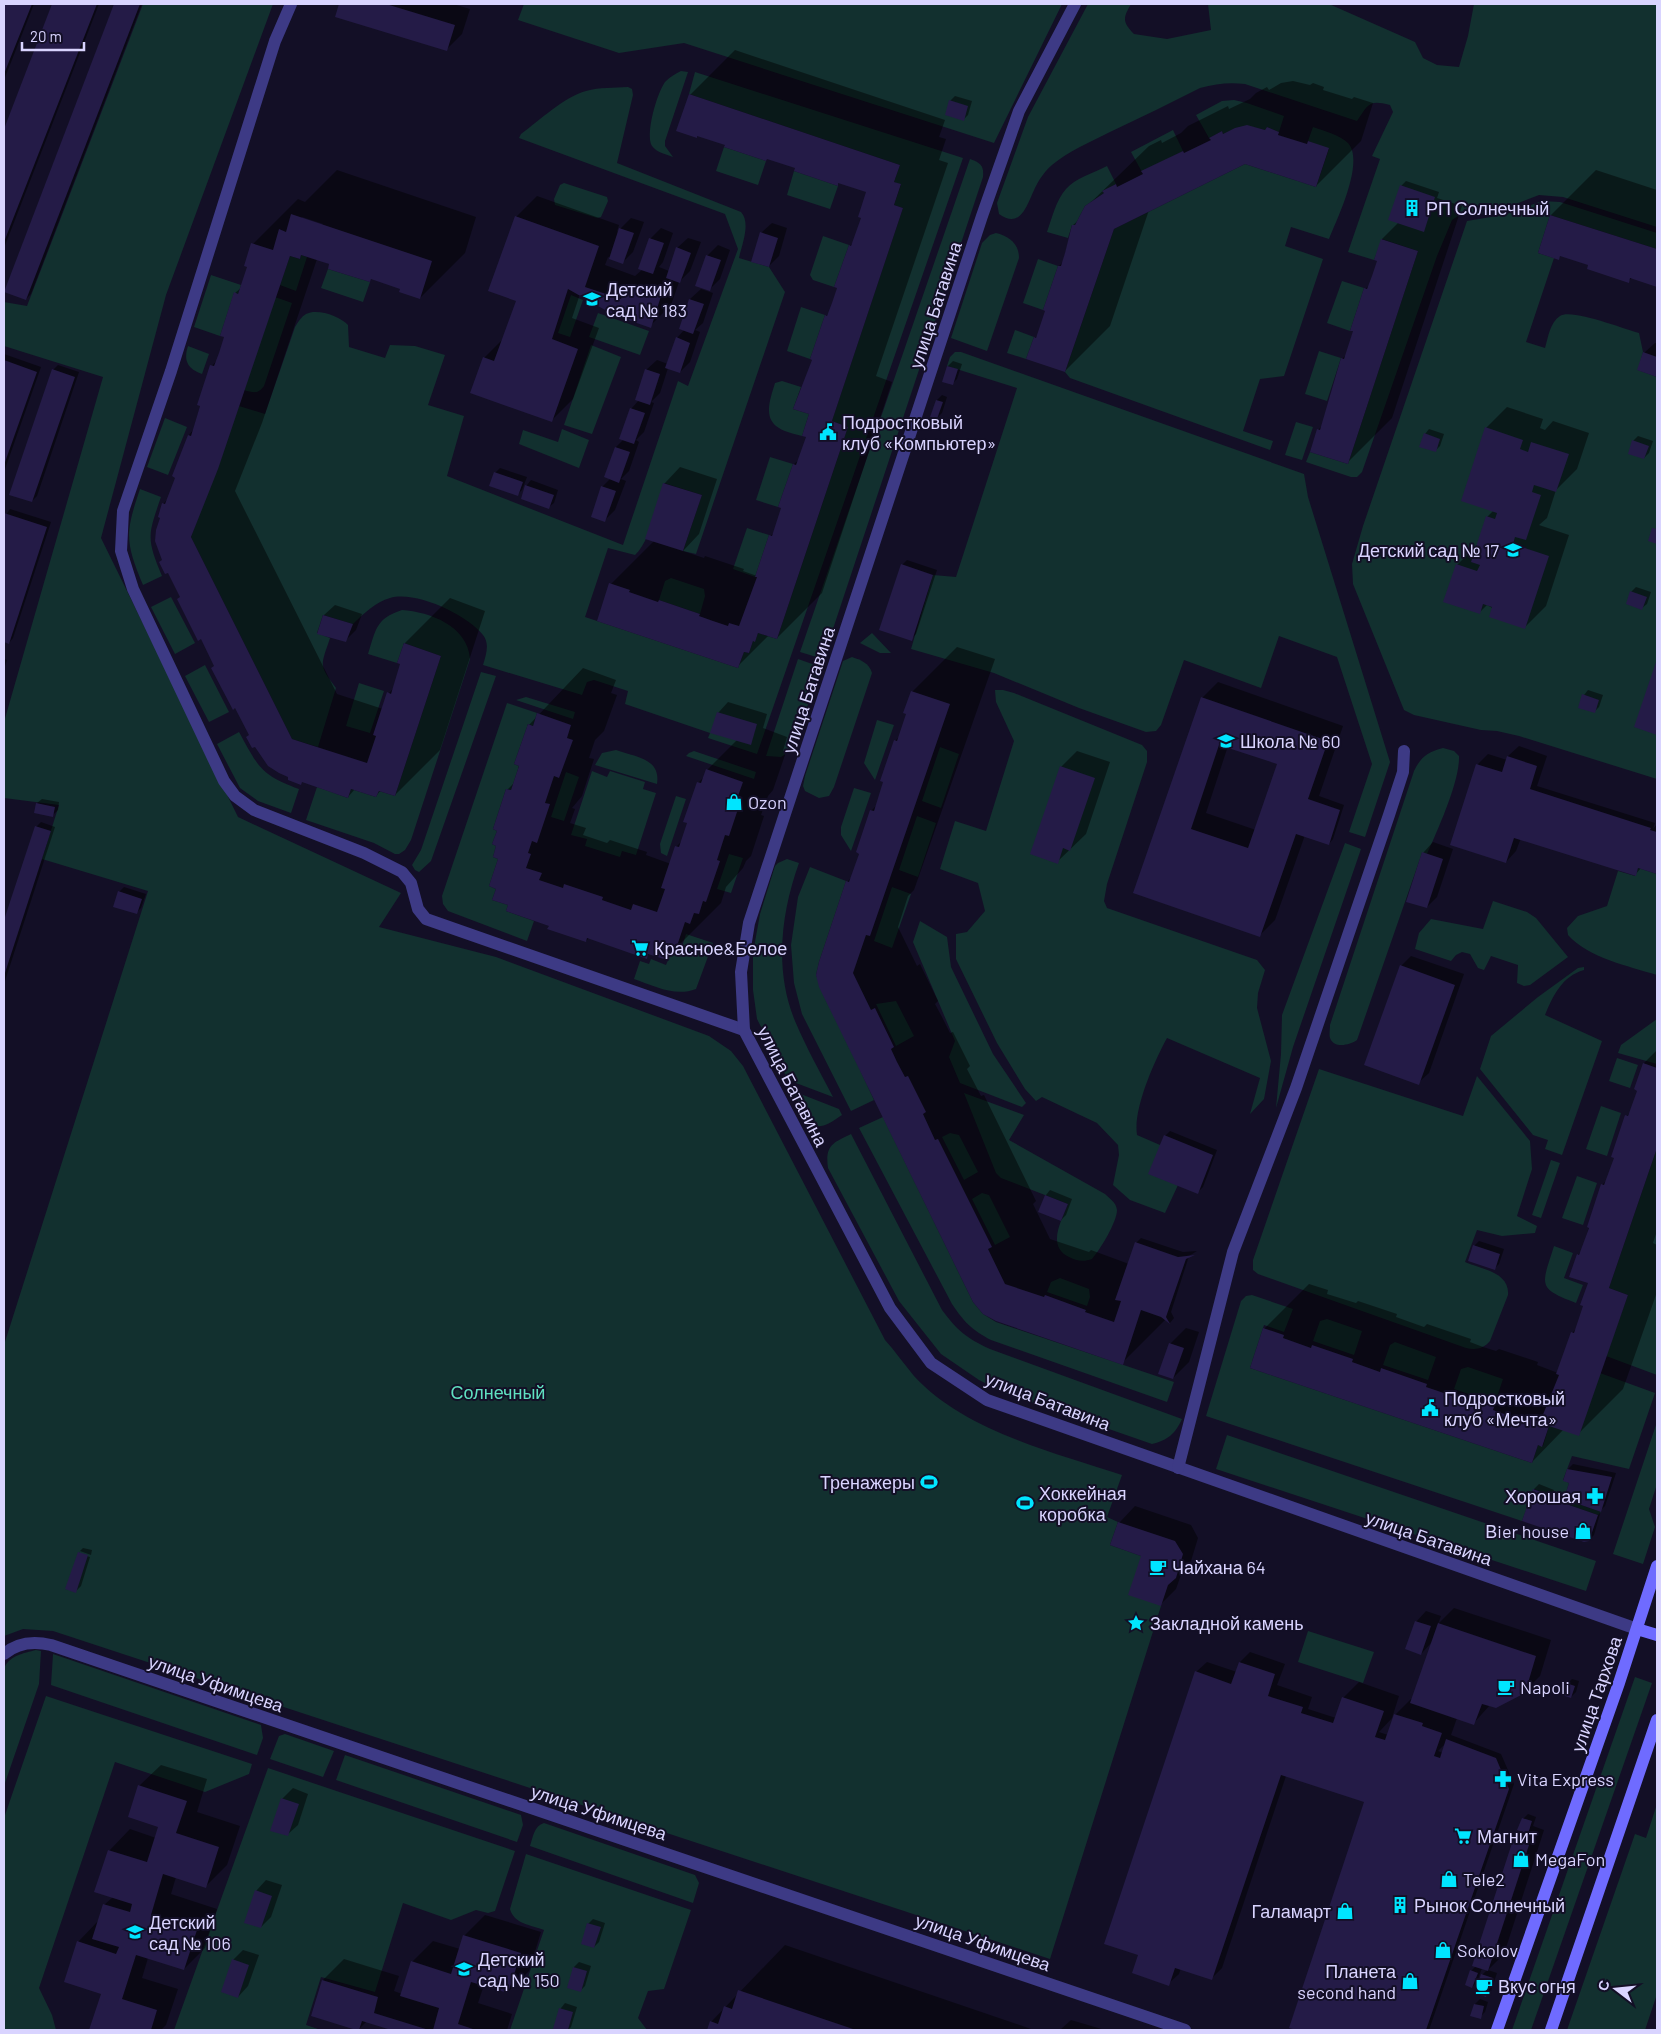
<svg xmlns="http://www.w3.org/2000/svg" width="1661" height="2034" viewBox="0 0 1661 2034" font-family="Barlow,sans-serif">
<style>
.green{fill:#12302f}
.shadow{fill:#0007;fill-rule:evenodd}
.building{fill:#241b47;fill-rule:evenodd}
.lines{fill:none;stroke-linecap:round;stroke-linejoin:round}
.street{stroke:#3d3a85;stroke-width:12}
.secondary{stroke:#6f6bff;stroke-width:12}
.labels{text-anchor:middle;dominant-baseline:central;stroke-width:4;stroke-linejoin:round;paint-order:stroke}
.poi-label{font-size:18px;fill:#d9d4ff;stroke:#130f26;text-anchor:start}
.street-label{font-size:18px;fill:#d9d4ff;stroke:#130f26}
.park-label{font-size:18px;fill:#5fe0c0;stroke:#130f26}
</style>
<rect width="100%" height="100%" fill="#130f26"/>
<!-- green -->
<g class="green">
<path d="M143 4H273L166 295 101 538 238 817 401 893 379 927 496 957 709 1036 731 1051 743 1066 885 1340C895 1351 904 1364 914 1376 963 1430 1054 1453 1122 1475L1107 1517 1118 1522 1110 1545 1141 1556 1161 1606 1050 1959 53 1631 23 1629 4 1636V1345L148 891 42 859 59 805 4 798V722L103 377 4 346V302L27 306Z"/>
<path d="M524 4H1062L994 143 684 43 619 53 518 20Z"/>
<path d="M1088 4H1131C1123 18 1122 22 1134 34L1167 39 1211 30 1208 4H1329L1415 42 1423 58 1437 65 1459 67 1468 36 1474 4H1657V227L1563 197 1539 195 1508 207 1480 214H1461L1452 220 1437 256 1362 472 1357 477H1351L1306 462 1310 452 1348 464 1418 251 1382 239 1374 260 1348 252 1380 159 1372 156 1393 112 1390 105C1368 99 1368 105 1357 121L1245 84C1228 82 1216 84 1200 88 1170 103 1140 118 1110 132 1090 142 1069 151 1052 165 1046 170 1040 178 1036 186 1028 201 1022 231 999 214L997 203 1028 117Z"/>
<path d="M681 71 688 72 665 141V146L673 157C666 154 657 153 652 146 645 134 657 93 665 82 670 77 675 74 681 71Z"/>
<path d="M695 72 963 158 757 754 708 738 710 733 625 704 628 691 594 680 587 682 582 695 483 665C486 655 490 644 483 635 468 615 415 590 390 598 376 602 363 614 353 624L323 615 317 633 330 638C321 666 318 664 336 688L318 747 292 739 191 537 239 406 265 414 295 327C298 322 301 317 306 314 317 308 340 316 348 325L349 347 385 358 390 345 415 346 445 355 428 405 464 416 447 476 623 545 678 381 688 386 738 249 725 214 519 138 521 134C540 120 564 97 586 91 600 87 614 88 628 87L632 89 633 95 617 163 741 212C751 223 742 244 739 258L769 267 785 292 696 554 683 551 702 495 664 483C657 503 650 542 635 555L608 548 585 617 738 668 744 652 749 653 753 641H755L758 633 777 639 848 427 832 421 903 208 894 205 901 185 894 182 900 165 689 94Z"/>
<path d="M1234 100 1247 103 1284 116 1279 132 1267 127 1265 130C1249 125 1239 126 1223 134L1222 131 1209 138 1196 115 1222 101Z"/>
<path d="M1313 127C1324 131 1340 135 1348 143 1365 162 1337 219 1329 239L1291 227 1285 246 1323 259 1284 376 1260 379 1243 431 1273 441 1270 450 1070 378 1065 372 1114 229 1245 164 1316 187 1329 149 1308 141Z"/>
<path d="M1173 130 1183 151 1142 172 1131 152Z"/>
<path d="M724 147 766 161 758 185 716 171Z"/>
<path d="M970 159C981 163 984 166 983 177L823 659 800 652Z"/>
<path d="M1107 166 1116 184 1103 191 1104 193 1085 206 1075 225H1072L1068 238 1047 232C1052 218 1056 200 1066 189 1075 178 1094 173 1107 166Z"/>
<path d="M794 171 838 186 830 209 787 195Z"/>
<path d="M564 183 607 197 608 201 601 217 597 218 555 205 554 199 560 185Z"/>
<path d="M1542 201 1560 202 1657 233V249L1550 215 1538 253 1554 258 1526 342 1545 348C1548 338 1550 322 1560 316 1571 308 1624 329 1639 333L1643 352 1638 370 1657 377V779L1519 736 1497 731 1481 730 1414 715 1404 710 1353 584 1352 564 1363 526 1467 221 1503 215Z"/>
<path d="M996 233C1009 236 1019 244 1019 258L987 351 951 338 982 243 990 235Z"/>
<path d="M823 236 849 245 834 287 813 280 810 275Z"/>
<path d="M301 255 307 257 296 291 280 285 290 256 300 259Z"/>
<path d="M1038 259 1058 266 1043 310 1023 303Z"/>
<path d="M328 269 370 282 363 302 321 288Z"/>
<path d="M211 275 241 285 238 294 234 293 220 336 194 327Z"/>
<path d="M1342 281 1364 288 1350 331 1327 323Z"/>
<path d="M571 295 583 300 570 337 558 333Z"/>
<path d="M275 297 292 303 264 386C258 394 254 393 244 390Z"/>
<path d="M801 307 825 315 810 359 787 351Z"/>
<path d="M598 313 649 331 640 355 589 337Z"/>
<path d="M1015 330 1034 337 1026 359 1007 353Z"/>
<path d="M591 345 621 357 592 434 564 425Z"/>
<path d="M188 346 209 354 202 374C188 369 183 361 188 346Z"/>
<path d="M1319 351 1341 358 1327 401 1305 394Z"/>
<path d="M955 352H961L1304 474 1308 497 1390 762 1365 837 1349 832 1372 764 1337 657 1279 636 1261 688 1184 660 1161 725 1156 731 1146 732 1079 708 994 673 911 649 933 575 956 577 1017 388 947 366 950 357Z"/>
<path d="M782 381 801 387 793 409 809 414 802 436C795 434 785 432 779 428 762 418 771 397 775 383Z"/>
<path d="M165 418 187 427 168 475 147 467Z"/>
<path d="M1296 422 1313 427 1302 460 1285 455Z"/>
<path d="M562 429 589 440 579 468 519 444 523 430 558 442Z"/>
<path d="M770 457 793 464 778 507 756 500Z"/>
<path d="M140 489 161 497C148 535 146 538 162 576L143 585C125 542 125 533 140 489Z"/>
<path d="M747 528 769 535 755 577 733 569Z"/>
<path d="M671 578 704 589 705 596 700 614 659 600 665 581Z"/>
<path d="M171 597 195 643 175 654 151 607Z"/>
<path d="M402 610C430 612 468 626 470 659L411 840 405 850 399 854H395L374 843 306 820 317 787 348 798 351 789 376 797 379 791 395 796 441 656 404 643 397 663 368 654C376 630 375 619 402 610Z"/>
<path d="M872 633 891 653H880L860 643Z"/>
<path d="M852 657C861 660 869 663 872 673L834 787 829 796 819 798 805 791 803 786 805 776 843 661Z"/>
<path d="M798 659 821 667 792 750 781 757 766 756Z"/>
<path d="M205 665 229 712 209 722 185 676Z"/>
<path d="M481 672 496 676 431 861 419 872 415 870 412 865 421 850Z"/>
<path d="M359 683 384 691 370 733 346 726Z"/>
<path d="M995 690H1003L1014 693 1142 745 1147 751V762L1107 884 1104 901 1107 908 1257 960 1265 970 1258 993 1257 1008 1271 1061 1264 1099 1250 1114 1260 1078 1167 1038C1154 1062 1133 1109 1137 1135L1160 1145 1178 1185 1165 1213 1130 1200 1113 1185 1119 1155 1118 1145 1097 1123 1042 1097 1036 1101 1025 1089 997 1043 956 959V934L967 932 985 911 978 883 940 869 955 821 986 831 1014 741 996 702Z"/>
<path d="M526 697 575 712 573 719 516 700Z"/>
<path d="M507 703 537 713 533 726 528 724 514 764 519 766 511 790 506 789 493 829 497 831 492 844 496 846 493 857 498 859 489 886 496 889 492 900 508 905 506 911 534 921 527 941 448 911 443 904 442 896Z"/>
<path d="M877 720 894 725 875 780 864 763Z"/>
<path d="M239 732C258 766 260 775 299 789L291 813 258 801 240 788 217 744Z"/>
<path d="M940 747 959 754 941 808 922 801Z"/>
<path d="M1443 748 1454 751 1459 756C1460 781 1438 829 1427 854L1422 853 1357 1040C1350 1045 1334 1049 1330 1038 1329 1035 1330 1029 1330 1025L1414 771C1421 757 1427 752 1443 748Z"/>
<path d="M616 750C635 757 661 758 657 784L595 765 602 753Z"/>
<path d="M694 751 756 772 754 779 686 756 689 753Z"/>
<path d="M592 771 607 777 610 771 645 782 643 789 656 793 636 855 622 851 620 857 585 846 587 839 571 835Z"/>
<path d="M566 772 579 777 564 821 551 817Z"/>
<path d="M854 788 871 793 851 851 841 835V827Z"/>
<path d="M676 796 686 799 667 856 661 853 660 844Z"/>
<path d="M917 816 936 823 918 877 899 870Z"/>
<path d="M1345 843 1361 849 1293 1047 1276 1108 1281 1054 1282 1015Z"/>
<path d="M729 854 743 858 731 893 717 889Z"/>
<path d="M787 859 799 863C781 913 774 970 795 1021 806 1047 820 1072 833 1097L788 1080 757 1019 753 990V953L760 914 775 866 778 863Z"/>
<path d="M810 867 846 881 819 962 816 975 874 1100 851 1111 802 1014 794 983 791 945 798 897Z"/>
<path d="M1638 868 1657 874V975C1628 966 1589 958 1568 935L1567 928 1578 916 1607 906 1618 871 1635 876Z"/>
<path d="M892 887 911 894 892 948 874 941Z"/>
<path d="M1493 901 1527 912 1536 918 1568 957 1530 985 1524 986 1517 983 1518 965 1491 956 1484 970 1478 968 1470 954 1462 952 1456 955 1451 961 1415 949 1419 933 1431 919 1483 929Z"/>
<path d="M920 921 947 937 951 967 993 1054 1026 1103 1022 1107 960 1083 949 1057 955 1041 913 942Z"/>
<path d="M686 934 713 943 696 989C675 997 654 986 634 979L640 961 649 964 651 959 666 965 671 953 679 956Z"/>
<path d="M1584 967V970C1562 976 1553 996 1545 1015L1602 1041 1562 1155 1545 1149 1548 1140 1533 1135 1480 1069 1491 1036 1538 997 1578 968Z"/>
<path d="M896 1001 914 1036 896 1046 876 1004Z"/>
<path d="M1657 1019V1064L1618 1053 1621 1045Z"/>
<path d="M1617 1058 1638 1065 1630 1088 1609 1081Z"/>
<path d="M1319 1069 1463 1116 1477 1076 1530 1141 1532 1169 1517 1216 1537 1226 1535 1233 1502 1236 1477 1230 1465 1262C1481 1269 1510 1272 1508 1295L1490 1341C1483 1349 1476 1350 1466 1348L1258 1274 1253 1270V1260Z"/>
<path d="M793 1091 839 1109 842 1115C836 1119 828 1125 821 1126 805 1129 798 1102 793 1091Z"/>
<path d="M964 1093 1024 1115 1009 1140 1105 1194C1110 1199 1116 1202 1117 1210 1117 1222 1100 1250 1092 1259 1084 1262 1076 1261 1069 1257 1046 1246 1062 1220 1068 1204L1001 1178 996 1173Z"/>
<path d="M1601 1106 1621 1113 1607 1156 1586 1149Z"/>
<path d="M883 1117 973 1302 983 1314 996 1322 1174 1382 1167 1402 991 1340C972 1330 964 1322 952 1304L859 1128Z"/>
<path d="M950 1133 959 1135 978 1172 964 1180 942 1137Z"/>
<path d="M851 1134 942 1310C958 1331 966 1338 990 1349L1182 1419C1175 1434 1168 1440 1152 1444L1005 1393 979 1380 941 1354 899 1301 828 1168C825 1146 832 1143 851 1134Z"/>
<path d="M1657 1148V1375L1606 1356 1628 1295 1609 1288Z"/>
<path d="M1551 1160 1560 1163 1541 1218 1532 1215Z"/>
<path d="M1577 1176 1597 1183 1583 1225 1562 1218Z"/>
<path d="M982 1193 989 1195 1010 1237 995 1245 972 1199Z"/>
<path d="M1554 1246 1573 1253 1564 1278 1583 1285 1576 1303C1536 1288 1542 1285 1554 1246Z"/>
<path d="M1060 1278 1089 1289 1090 1297 1087 1306 1047 1292 1051 1282Z"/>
<path d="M1252 1295 1293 1309 1284 1332 1264 1325 1250 1368 1532 1463 1538 1445 1543 1446 1549 1426 1600 1373 1655 1393 1629 1469 1572 1456 1563 1480 1569 1483 1564 1499 1601 1512 1598 1515 1549 1498 1550 1495 1534 1489 1522 1521 1206 1416 1241 1301 1246 1296Z"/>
<path d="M1327 1319 1362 1331 1354 1355 1313 1341 1320 1321Z"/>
<path d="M1395 1342 1436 1357 1428 1380 1383 1365 1390 1345Z"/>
<path d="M1468 1367 1503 1379 1495 1403 1454 1389 1461 1369Z"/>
<path d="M1657 1422V1484L1649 1509 1655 1527 1643 1564 1613 1554Z"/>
<path d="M1227 1435 1596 1561 1586 1591 1216 1469Z"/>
<path d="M1308 1631 1374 1652 1363 1683 1298 1662Z"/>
<path d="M36 1650 41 1651 39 1684 4 1786V1669C8 1656 24 1653 36 1650Z"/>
<path d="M53 1654 261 1725 263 1738 257 1755 51 1685Z"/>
<path d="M1635 1677 1652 1683 1531 2030H1512Z"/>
<path d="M46 1696 252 1764 249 1774 205 1792 115 1762 39 1988 52 2015 56 2030H4V1818Z"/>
<path d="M285 1734 334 1751 323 1777 270 1759 279 1736Z"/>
<path d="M345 1755 521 1815 523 1825 517 1842 336 1780Z"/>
<path d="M268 1768 515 1851 495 1911 488 1913 476 1910 451 1920 403 1903 375 1992 321 1977 306 2025 321 2030H174Z"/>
<path d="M1657 1804V1994L1645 2030H1567L1635 1834 1646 1838Z"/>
<path d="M544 1823 695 1875 699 1883 693 1903 530 1846C533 1837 534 1826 544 1823Z"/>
<path d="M526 1854 691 1910 664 1989 648 1991 638 2018 647 2030H510L544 1930C531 1925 514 1924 510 1909Z"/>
</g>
<!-- shadow -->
<g class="shadow">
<path d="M4 4H34L4 80Z"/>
<path d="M53 4H99L4 248V132Z"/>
<path d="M116 4H142L31 294 26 299 6 291Z"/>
<path d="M341 4H453L470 9 462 34 446 50 337 16Z"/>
<path d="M735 50 945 120 939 137 946 139 939 160 948 163 876 376 892 382 822 593 777 638 769 635 738 666 611 584 654 541 647 539 665 483 680 467 717 479 699 534 683 551 704 558 705 556 744 569 743 571 757 576 770 536 775 532 794 464 800 459 807 436 811 413 806 384 826 316 830 312 850 246 854 241 862 218 868 192 839 182 837 184 797 167 698 135 690 95Z"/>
<path d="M1293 81 1310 85 1313 83 1324 87 1323 90 1352 99 1354 97 1373 103 1361 141 1316 186 1245 162 1149 210 1110 326 1065 371 1035 338 1039 334 1059 266 1063 262 1073 225 1080 219 1086 207 1149 146 1161 140 1162 143 1181 133 1188 126 1228 106 1229 109 1250 99 1256 93 1267 87 1269 90 1281 83Z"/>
<path d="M955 96 972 101 968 115 963 120 950 101Z"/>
<path d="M337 170 476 217 465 253 420 298 401 288 372 278 370 281 317 259 262 423 235 491 337 694 383 709 389 693 394 688 402 663H399L405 643 450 598 485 611 440 750 395 795 381 790 376 796 355 789 348 797 290 776 250 735 163 560V504L168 499 176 477 189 435 193 430 212 366 218 359 225 336 235 293 242 287 248 266 253 244 298 199 305 202ZM302 217 323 224 321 226 301 219Z"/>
<path d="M1596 170 1657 190V286L1632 278 1628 281 1590 265 1561 255 1558 259 1539 253 1551 215Z"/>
<path d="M1406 181 1439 192 1437 198 1462 206 1392 418 1347 463 1318 430 1322 426 1342 359 1347 354 1365 289 1371 284 1379 260 1376 259 1382 239 1399 222 1401 186Z"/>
<path d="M537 196 619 225 617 232 631 218 644 222 633 252 623 262 608 257 605 265 635 276 643 269 650 239 661 228 673 233 663 262 659 267 669 271 677 248 688 238 701 242 690 271 679 282 671 305 650 326 580 294 572 318 599 328 573 399 552 420 484 358 505 337 518 300 516 217Z"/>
<path d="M772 223 787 228 779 256 769 266 761 233Z"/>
<path d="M718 245 730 250 720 279 710 289 707 256Z"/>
<path d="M701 289 713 293 703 323 695 330 700 332 690 362 680 372 668 368 660 393 651 402 654 403 644 432 636 440 639 442 629 471 621 479 626 481 615 510 605 520 602 487 611 478 606 477 616 447 624 439 631 409 639 400 646 370 657 360 668 364 677 338 684 330 680 329 690 299Z"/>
<path d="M1655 343H1657V376L1639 370 1644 353Z"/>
<path d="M4 354 41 367 4 472Z"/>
<path d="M953 361 962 364 957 379 952 384 948 366Z"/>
<path d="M58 365 79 372 37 496 32 501 53 370Z"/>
<path d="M942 395 947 397 942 413 937 418 932 416 937 400Z"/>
<path d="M1507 407 1543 419 1540 428 1545 430 1553 421 1589 433 1577 469 1556 490 1547 518 1539 525 1569 535 1546 606 1525 627 1487 605 1479 613 1457 565 1478 544 1487 517 1493 511 1486 428Z"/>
<path d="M1429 429 1444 434 1440 446 1435 451 1425 434Z"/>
<path d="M1638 436 1653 441 1649 453 1644 458 1633 441Z"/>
<path d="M500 468 527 477 522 490 517 495 495 473Z"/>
<path d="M531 480 558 490 554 503 549 507 522 498 527 485Z"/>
<path d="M10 509 51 522 13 638 9 643 4 641V518Z"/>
<path d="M907 560 937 570 916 634 911 639 902 565Z"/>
<path d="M1636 587 1651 592 1647 604 1642 608 1631 592Z"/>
<path d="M335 605 362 614 356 630 345 641 318 633 324 615Z"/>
<path d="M957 647 995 659 914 890 908 896 898 927 917 966 920 964 938 1001 935 1004 942 1017 950 1033 953 1032 970 1066 967 1069 981 1096 984 1095 1036 1201 1033 1204 1050 1239 1089 1252 1091 1250 1129 1264 1136 1243 1141 1238 1183 1252 1197 1251 1189 1256 1171 1312 1174 1318 1170 1323 1166 1319 1122 1363 997 1320 820 962 848 881 853 876 871 811 877 805 895 741 901 735 912 692Z"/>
<path d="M4 659 7 660 4 669Z"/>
<path d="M1657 663V734L1636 727Z"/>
<path d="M583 668 616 680 611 693 617 695 604 731 595 740 589 758 594 759 582 796 572 808 575 809 570 823 586 828 583 835 607 843 610 840 647 852 646 855 671 864 676 847 683 840 698 783 705 776 707 770 737 740 718 713 728 702 767 714 763 728 787 737 783 751 786 752 773 790 768 796 761 815 764 816 751 856 746 861 743 868 726 887 721 903 676 948 674 947 664 958 650 953 646 957 589 938 586 941 510 905 498 888 499 858 507 790 515 782 529 725Z"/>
<path d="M1218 682 1343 726 1319 796 1344 805 1333 839 1329 844 1305 835 1275 920 1259 936 1134 892 1202 698ZM1228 746 1278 763 1256 830 1206 813Z"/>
<path d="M1588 690 1603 695 1599 707 1594 712 1584 695Z"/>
<path d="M1519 746 1547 756 1537 786 1655 823 1653 829 1657 824V873L1641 868 1635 875 1521 838 1516 851 1506 862 1478 764 1488 754 1507 760 1508 756Z"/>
<path d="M1077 751 1110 762 1086 834 1057 862 1061 767Z"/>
<path d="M42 799 59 802 58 810 53 815 37 803Z"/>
<path d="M41 822 55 827 4 984V924L36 827Z"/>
<path d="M1433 842 1453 849 1437 897 1427 907 1423 853Z"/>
<path d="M124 887 146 894 141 908 136 913 119 892Z"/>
<path d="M1411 956 1464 974 1429 1073 1418 1083 1401 966Z"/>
<path d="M1657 1050V1231L1653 1243 1657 1245V1292L1623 1389 1578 1434 1564 1429 1532 1462 1264 1329 1309 1284 1328 1290 1327 1294 1356 1303 1358 1301 1397 1314 1396 1317 1424 1327 1427 1324 1471 1339 1470 1342 1483 1347 1496 1351 1499 1349 1538 1362 1537 1365 1558 1373 1572 1333 1577 1328 1585 1305 1589 1282 1578 1255 1582 1250 1602 1185 1607 1180 1615 1157 1627 1116 1631 1111 1639 1090 1635 1088 1644 1063Z"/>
<path d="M1170 1131 1217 1150 1203 1187 1198 1192 1165 1136Z"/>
<path d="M1050 1190 1072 1199 1066 1215 1061 1220 1046 1195Z"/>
<path d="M1479 1241 1504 1249 1499 1264 1494 1269 1469 1260 1475 1245Z"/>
<path d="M1186 1328 1199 1332 1189 1362 1173 1378 1170 1344Z"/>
<path d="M1573 1464 1616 1473 1605 1506 1601 1510 1594 1535 1589 1540 1524 1520 1534 1489 1539 1484 1554 1490 1553 1493 1566 1498 1571 1482 1568 1469Z"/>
<path d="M1135 1506 1191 1525 1198 1538 1191 1561 1183 1569 1176 1589 1161 1604 1143 1555 1112 1545 1120 1522Z"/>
<path d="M83 1548 92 1550 91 1555 80 1551Z"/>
<path d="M80 1551V1554L90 1557 81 1586 76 1591Z"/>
<path d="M1454 1608 1551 1640 1540 1676 1524 1692 1490 1705 1473 1724 1457 1718 1451 1735 1501 1754 1514 1784 1429 2030H1300L1290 2027 1365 1801 1286 1776 1222 1968 1211 1979 1181 1968 1179 1974 1168 1984 1139 1954 1196 1672 1207 1662 1237 1672 1240 1662 1250 1652 1285 1664 1277 1685 1312 1697 1308 1709 1336 1718 1343 1698 1359 1682 1399 1696 1392 1718 1411 1699H1413L1432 1642 1421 1654 1416 1622 1426 1611 1441 1616 1438 1624ZM1394 1716 1388 1735 1379 1732ZM1446 1743 1443 1753 1438 1751Z"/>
<path d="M1572 1679 1579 1681 1576 1692 1571 1697 1567 1684Z"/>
<path d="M161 1765 207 1779 197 1812 240 1826 227 1865 206 1886 176 1877 171 1894 217 1909 205 1948 184 1969 148 1958 142 1978 178 1989 166 2025 161 2030H95L91 2029 102 1993 78 1942 99 1920 104 1905 113 1897 109 1851 130 1829 156 1838 160 1826 139 1786Z"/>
<path d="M293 1788 308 1794 298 1825 287 1835 282 1799Z"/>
<path d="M1528 1814 1536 1817 1533 1826 1544 1830 1504 1954 1488 1970 1497 1973 1491 1991 1486 1996 1482 1975 1487 1970 1482 1968 1477 1982 1472 1987 1471 1971 1476 1966 1514 1841 1524 1831 1523 1819Z"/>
<path d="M266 1880 282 1885 271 1917 261 1927 256 1891Z"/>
<path d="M485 1915 541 1932 529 1971 508 1992 484 1985 478 2003 512 2014 507 2030H395L367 2021 358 2030 323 1980 344 1959 399 1976 394 1991 402 1994 412 1962 433 1941 460 1949 464 1936Z"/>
<path d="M593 1919 605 1923 599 1942 594 1947 588 1924Z"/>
<path d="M785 1945 1034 2030H708L711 2022Z"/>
<path d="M243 1950 259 1955 248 1986 238 1997 233 1960Z"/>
<path d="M579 1962 591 1966 585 1986 580 1991 569 1987 574 1967Z"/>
<path d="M1480 1999 1488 2002 1485 2012 1480 2017 1475 2004Z"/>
<path d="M565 2003 577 2007 571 2027 568 2030H562L555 2028 561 2008Z"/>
<path d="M1071 2020 1105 2030H1060Z"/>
</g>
<!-- building -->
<g class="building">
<path d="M4 4H32L4 74Z"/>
<path d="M52 4H97L4 242V129Z"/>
<path d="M114 4H140L26 300 4 292Z"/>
<path d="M339 4H386L455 25 447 51 335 17Z"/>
<path d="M689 94 900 165 894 182 901 184 894 205 903 208 832 421 848 427 777 639 758 633 755 642 753 641 749 653 744 652 738 668 597 621 609 583 630 590 629 592 658 602 659 600 700 614 699 616 713 621 728 626 729 623 739 626 757 577H755L769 535 772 536 781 508 778 507 793 464 796 465 806 437 802 436 809 414 793 409 812 360 810 359 825 315 827 316 832 303 837 288 834 287 849 245 851 246 861 218 858 217 866 192 838 183V186L794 171 795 168 767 159 766 161 724 147 725 145 697 136V138L676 131Z"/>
<path d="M949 100 968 106 964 121 945 115Z"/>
<path d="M1247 125 1265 130 1267 127 1279 132 1278 135 1307 144 1308 141 1329 148 1316 187 1245 164 1114 229 1065 372 1026 359 1034 337 1036 338 1045 311 1043 310 1058 266H1061L1065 253 1072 225H1075L1085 206 1104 193 1102 191 1116 184 1117 187 1143 174 1141 171 1183 151 1184 153 1211 140 1209 138 1222 131 1223 134 1235 128Z"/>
<path d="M1400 185 1435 197 1424 232 1388 220Z"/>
<path d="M291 214 432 261 420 299 399 292 400 289 371 279 370 282 328 269 329 264 301 255 300 259 290 256 218 469 191 537 292 739 367 763 376 736 373 735 387 692 391 694 400 664 397 663 404 643 441 656 395 796 379 791 376 797 351 789 348 798 302 782 301 785 288 780V777L279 773 268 766 255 747 252 748 246 737 249 735 235 708 233 710 211 668 214 666 201 639 198 641 177 599 180 597 168 573 165 574 159 562 162 560 155 541 156 530 160 518 158 517 162 503 165 504 175 478 172 476 188 435 191 436 200 406 197 405 210 365 214 366 219 353 224 337 220 336 234 292 238 294 247 267 244 266 251 243 273 250 279 229 286 232Z"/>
<path d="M1550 215 1657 249V287L1630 278 1629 283 1587 269 1588 265 1560 256 1559 260 1538 253Z"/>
<path d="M515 216 599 246 585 287 621 299 626 284 661 296 651 328 614 315 568 289 552 339 578 349 552 422 470 393 483 357 494 361 516 301 488 291Z"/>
<path d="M619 228 634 233 623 264 609 259Z"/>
<path d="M760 232 778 238 769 267 751 262Z"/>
<path d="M649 238 664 243 653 274 638 269Z"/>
<path d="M1381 239 1418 251 1348 464 1310 452 1317 429 1320 430 1341 358 1344 359 1353 331H1350L1364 288 1367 289 1372 276 1377 261 1374 260Z"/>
<path d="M676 247 691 253 680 283 666 278Z"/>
<path d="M706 255 721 260 710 291 695 286Z"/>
<path d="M689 299 704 304 693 334 679 329Z"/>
<path d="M676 337 690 343 680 373 665 368Z"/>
<path d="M1643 352 1657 357V377L1637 370Z"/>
<path d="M4 360 37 372 4 465Z"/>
<path d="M947 366 958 369 953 385 942 382Z"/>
<path d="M52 369 75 377 32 502 9 495Z"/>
<path d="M645 369 660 374 650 405 635 400Z"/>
<path d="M936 400 943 402 937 419 930 417Z"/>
<path d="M630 408 645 413 634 444 619 439Z"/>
<path d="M1485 427 1523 440 1520 449 1528 452 1531 442 1569 454 1556 492 1534 485 1532 492 1541 495 1526 540 1515 537 1513 544 1549 556 1525 629 1489 617 1492 607 1483 604 1480 614 1443 602 1456 564 1477 571 1480 565 1471 562 1486 516 1495 519 1497 513 1461 501Z"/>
<path d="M1424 433 1440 439 1436 452 1419 447Z"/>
<path d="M1632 440 1649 446 1644 459 1628 454Z"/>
<path d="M615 447 630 452 619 483 604 477Z"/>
<path d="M494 472 523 482 518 496 489 486Z"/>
<path d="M663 483 702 495 683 551 645 539Z"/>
<path d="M525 485 554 495 549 509 521 499Z"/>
<path d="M601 486 616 491 605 522 591 517Z"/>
<path d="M4 513 47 527 9 644 4 642Z"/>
<path d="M1652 528 1657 529V544L1648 541Z"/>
<path d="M901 564 933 575 912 641 879 630Z"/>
<path d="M1630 591 1647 597 1642 610 1626 604Z"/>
<path d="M323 615 353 624 346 642 317 634Z"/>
<path d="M1657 659V735L1634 727Z"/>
<path d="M911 691 950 704 870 936 866 935 853 973 871 1010 875 1008 894 1047 891 1049 897 1062 905 1077 908 1076 926 1112 923 1114 935 1140 938 1139 992 1247 988 1249 1005 1284 1044 1297 1045 1295 1086 1310 1085 1312 1114 1322 1121 1301 1115 1300 1135 1242 1178 1257 1195 1255 1186 1259 1166 1317 1170 1324 1161 1317 1141 1310 1123 1365 996 1321 983 1314 973 1302 819 987 816 975 819 962 846 881 849 882 859 854 856 852 870 810 874 811 883 782 880 781 894 740 897 741 906 714 903 713Z"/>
<path d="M1582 694 1599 700 1595 713 1578 708Z"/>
<path d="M1201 697 1328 741 1308 799 1340 810 1329 845 1296 834 1260 937 1133 893ZM1219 745 1277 764 1248 848 1191 829Z"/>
<path d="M717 712 757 724 751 745 710 733Z"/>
<path d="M537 713 571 725 567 738 573 740 559 778 554 776 545 803 550 804 537 843 532 841 528 853 531 854 526 868 542 873 539 880 563 888 564 884 603 897 602 900 631 910 633 904 657 912 665 889 661 888 675 846 679 847 687 823 683 822 697 782 701 783 706 769 743 782 738 796 742 797 729 836 725 835 717 860 720 861 706 902 703 901 699 914 694 913 690 924 685 922 676 949 668 947 664 959 648 954 647 959 587 938 586 942 547 929 549 926 506 911 508 905 492 900 496 889 489 886 498 859 493 857 496 846 492 844 497 831 493 829 506 789 511 790 519 766 514 764 528 724 533 726Z"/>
<path d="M1507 756 1537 766 1530 789 1651 828 1650 830 1657 832V874L1638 868 1636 876 1514 838 1506 863 1450 845 1476 764 1502 772Z"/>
<path d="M1060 766 1095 778 1070 851 1063 848 1058 864 1030 854Z"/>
<path d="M36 803 55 807 53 817 34 813Z"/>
<path d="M35 826 51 831 4 976V920Z"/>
<path d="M1422 852 1443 859 1427 908 1406 902Z"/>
<path d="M118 891 142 899 137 914 113 907Z"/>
<path d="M1400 965 1455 985 1419 1085 1364 1065Z"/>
<path d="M1643 1063 1657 1068V1148L1609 1288 1628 1295 1579 1436 1549 1426 1542 1447 1538 1445 1532 1463 1250 1368 1263 1328 1284 1335 1283 1338 1311 1348 1312 1345 1353 1359 1352 1362 1380 1372 1381 1368 1427 1384 1426 1387 1438 1391 1452 1396 1453 1393 1494 1407 1493 1410 1521 1420 1522 1416 1540 1422 1559 1375 1556 1374 1571 1332 1574 1333 1583 1306 1580 1305 1588 1283 1569 1277 1577 1254 1579 1255 1589 1228 1587 1227 1601 1184 1604 1185 1614 1158 1611 1157 1625 1115 1628 1116 1637 1091 1634 1089Z"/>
<path d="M1164 1135 1213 1155 1198 1194 1148 1174Z"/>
<path d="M1045 1195 1068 1204 1061 1221 1038 1212Z"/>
<path d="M1473 1245 1500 1254 1495 1270 1468 1261Z"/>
<path d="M1169 1343 1184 1348 1173 1379 1158 1374Z"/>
<path d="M1567 1469 1612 1477 1601 1512 1564 1499 1569 1483 1563 1481Z"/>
<path d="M1533 1489 1550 1495 1549 1498 1598 1515 1589 1541 1584 1542 1522 1521Z"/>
<path d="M1118 1522 1175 1541 1183 1554 1176 1578 1168 1585 1161 1606 1128 1595 1141 1556 1110 1545Z"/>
<path d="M78 1552 88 1555 76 1593 65 1589Z"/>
<path d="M1415 1621 1431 1626 1421 1655 1405 1649Z"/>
<path d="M1438 1623 1536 1656 1525 1693 1496 1708 1482 1704 1474 1725 1410 1703Z"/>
<path d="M1239 1662 1275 1674 1268 1696 1303 1707 1301 1713 1333 1723 1342 1697 1384 1711 1375 1737 1385 1740 1394 1714 1423 1723 1422 1726 1442 1733 1434 1756 1440 1758 1446 1739 1496 1758 1509 1789 1426 2030H1296L1289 2028 1364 1802 1281 1775 1212 1980 1175 1968 1169 1986 1132 1973 1138 1955 1104 1944 1195 1671 1231 1684Z"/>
<path d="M1566 1683 1575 1686 1571 1698 1562 1695Z"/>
<path d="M138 1785 187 1801 176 1833 219 1847 206 1888 163 1874 151 1915 197 1930 184 1970 136 1955 122 1999 157 2010 151 2030H89L101 1994 64 1982 77 1941 116 1954 119 1947 92 1939 103 1904 130 1912 132 1904 94 1892 108 1850 147 1862 158 1827 128 1817Z"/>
<path d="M281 1798 299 1804 288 1836 270 1831Z"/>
<path d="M1522 1818 1532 1821 1528 1834 1517 1830Z"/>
<path d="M1513 1840 1529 1845 1488 1971 1472 1966Z"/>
<path d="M255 1890 272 1896 261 1928 244 1923Z"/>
<path d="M587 1923 601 1927 594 1948 581 1944Z"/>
<path d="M463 1935 521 1953 508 1993 471 1982 458 2024 476 2030H433L439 2008 400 1996 411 1961 451 1974Z"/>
<path d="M232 1959 249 1965 238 1998 221 1992Z"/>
<path d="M573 1967 587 1971 581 1992 567 1988Z"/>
<path d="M1470 1970 1478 1973 1472 1988 1465 1985Z"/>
<path d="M1481 1974 1493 1978 1486 1997 1475 1993Z"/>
<path d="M322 1980 378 1997 374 2013 429 2030H391L362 2021 359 2030H356L311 2016Z"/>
<path d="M738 1990 856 2030H707L710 2021 718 2024 724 2006 732 2009Z"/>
<path d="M1474 2004 1484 2006 1481 2019 1470 2016Z"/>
<path d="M559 2008 573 2012 568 2030 553 2029Z"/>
</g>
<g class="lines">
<!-- street -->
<g class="street">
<path d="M291 4 275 41 171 371 123 511 121 551 133 589 224 781 235 796 254 810 364 853 402 872 411 883 418 909 426 919 744 1030"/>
<path d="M1075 4 1019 111 982 216 749 923 741 972 744 1030 890 1308 931 1363 987 1400 1637 1629"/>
<path d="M1178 1468 1233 1252 1296 1088 1389 815 1403 772 1404 751"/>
<path d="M4 1654C18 1642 34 1641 51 1645L1185 2030"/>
</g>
<!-- secondary -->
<g class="secondary">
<path d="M1637 1629 1657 1635"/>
<path d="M1497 2030 1619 1683 1657 1566"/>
<path d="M1551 2030 1657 1720"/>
</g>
</g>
<!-- icons -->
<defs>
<g id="building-bare" transform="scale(1.35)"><path d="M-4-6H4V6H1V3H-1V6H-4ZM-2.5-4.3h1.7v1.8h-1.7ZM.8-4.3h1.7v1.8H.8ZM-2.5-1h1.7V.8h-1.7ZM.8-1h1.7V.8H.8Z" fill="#00e5ff" stroke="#130f26" stroke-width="2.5" paint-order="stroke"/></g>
<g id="school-bare" transform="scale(1.35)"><path d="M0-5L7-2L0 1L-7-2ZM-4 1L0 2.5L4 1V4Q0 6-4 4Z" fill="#00e5ff" stroke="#130f26" stroke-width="2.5" paint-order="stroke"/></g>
<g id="civic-bare" transform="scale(1.35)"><path d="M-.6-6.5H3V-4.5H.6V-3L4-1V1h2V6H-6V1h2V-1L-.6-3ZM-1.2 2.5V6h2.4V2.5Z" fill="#00e5ff" stroke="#130f26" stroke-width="2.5" paint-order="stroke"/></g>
<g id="shop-bare" transform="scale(1.35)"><path d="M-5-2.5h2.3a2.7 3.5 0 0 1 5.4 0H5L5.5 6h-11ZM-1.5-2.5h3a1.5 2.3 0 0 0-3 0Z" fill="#00e5ff" stroke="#130f26" stroke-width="2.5" paint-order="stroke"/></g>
<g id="supermarket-bare" transform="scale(1.35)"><path d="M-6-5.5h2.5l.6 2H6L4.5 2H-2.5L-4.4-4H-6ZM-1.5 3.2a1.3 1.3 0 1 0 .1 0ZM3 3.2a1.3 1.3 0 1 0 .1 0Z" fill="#00e5ff" stroke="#130f26" stroke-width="2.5" paint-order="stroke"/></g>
<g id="stadium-bare" transform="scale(1.35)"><path d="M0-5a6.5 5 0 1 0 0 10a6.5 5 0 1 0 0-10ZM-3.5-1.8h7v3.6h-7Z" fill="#00e5ff" stroke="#130f26" stroke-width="2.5" paint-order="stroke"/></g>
<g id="pharmacy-bare" transform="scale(1.35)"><path d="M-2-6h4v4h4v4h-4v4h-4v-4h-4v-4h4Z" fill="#00e5ff" stroke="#130f26" stroke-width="2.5" paint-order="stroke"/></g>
<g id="cafe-bare" transform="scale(1.35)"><path d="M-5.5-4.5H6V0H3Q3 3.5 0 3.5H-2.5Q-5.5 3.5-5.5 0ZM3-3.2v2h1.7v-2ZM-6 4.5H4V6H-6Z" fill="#00e5ff" stroke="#130f26" stroke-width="2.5" paint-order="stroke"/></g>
<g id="sight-bare" transform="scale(1.35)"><path d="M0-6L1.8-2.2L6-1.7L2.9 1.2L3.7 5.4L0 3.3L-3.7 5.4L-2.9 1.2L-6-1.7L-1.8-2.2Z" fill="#00e5ff" stroke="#130f26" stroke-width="2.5" paint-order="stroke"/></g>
</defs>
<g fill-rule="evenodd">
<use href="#building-bare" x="1412" y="208"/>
<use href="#school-bare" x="592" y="299"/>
<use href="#civic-bare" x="828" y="432"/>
<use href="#school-bare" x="1513" y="550"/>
<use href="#school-bare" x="1226" y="741"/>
<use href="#shop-bare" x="734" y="802"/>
<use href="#supermarket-bare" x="640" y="948"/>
<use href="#civic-bare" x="1430" y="1408"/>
<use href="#stadium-bare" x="929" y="1482"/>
<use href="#pharmacy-bare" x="1595" y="1496"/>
<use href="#stadium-bare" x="1025" y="1503"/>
<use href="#shop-bare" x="1583" y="1531"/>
<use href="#cafe-bare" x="1158" y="1567"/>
<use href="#sight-bare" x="1136" y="1623"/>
<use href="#cafe-bare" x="1506" y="1687"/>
<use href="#pharmacy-bare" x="1503" y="1779"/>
<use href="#supermarket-bare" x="1463" y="1836"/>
<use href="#shop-bare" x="1521" y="1859"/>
<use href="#shop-bare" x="1449" y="1879"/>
<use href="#building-bare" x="1400" y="1905"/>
<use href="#shop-bare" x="1345" y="1911"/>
<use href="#school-bare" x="135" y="1932"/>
<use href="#shop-bare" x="1443" y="1950"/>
<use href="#school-bare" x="464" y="1969"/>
<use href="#shop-bare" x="1410" y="1981"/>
<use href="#cafe-bare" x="1484" y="1986"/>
</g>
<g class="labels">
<!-- poi labels -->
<g class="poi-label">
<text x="1426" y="208">РП Солнечный</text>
<text x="606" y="289">Детский<tspan x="606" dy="21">сад № 183</tspan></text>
<text x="842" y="422">Подростковый<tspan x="842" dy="21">клуб «Компьютер»</tspan></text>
<text x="1499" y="550" text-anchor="end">Детский сад № 17</text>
<text x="1240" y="741">Школа № 60</text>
<text x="748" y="802">Ozon</text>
<text x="654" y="948">Красное&amp;Белое</text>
<text x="1444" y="1398">Подростковый<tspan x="1444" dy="21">клуб «Мечта»</tspan></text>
<text x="915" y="1482" text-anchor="end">Тренажеры</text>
<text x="1039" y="1493">Хоккейная<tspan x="1039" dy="21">коробка</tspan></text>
<text x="1581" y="1496" text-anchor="end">Хорошая</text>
<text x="1569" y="1531" text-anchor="end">Вier house</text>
<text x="1172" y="1567">Чайхана 64</text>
<text x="1150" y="1623">Закладной камень</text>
<text x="1520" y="1687">Napoli</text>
<text x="1517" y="1779">Vita Express</text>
<text x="1477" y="1836">Магнит</text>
<text x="1535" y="1859">MegaFon</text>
<text x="1463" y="1879">Tele2</text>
<text x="1414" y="1905">Рынок Солнечный</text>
<text x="1331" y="1911" text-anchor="end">Галамарт</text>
<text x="149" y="1922">Детский<tspan x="149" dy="21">сад № 106</tspan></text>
<text x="1457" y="1950">Sokolov</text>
<text x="478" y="1959">Детский<tspan x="478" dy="21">сад № 150</tspan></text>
<text x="1396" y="1971" text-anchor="end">Планета<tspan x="1396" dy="21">second hand</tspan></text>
<text x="1498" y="1986">Вкус огня</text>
</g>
<!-- street labels -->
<g class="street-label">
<text transform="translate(935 305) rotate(-72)">улица Батавина</text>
<text transform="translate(808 690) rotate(-72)">улица Батавина</text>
<text transform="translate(793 1086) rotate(63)">улица Батавина</text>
<text transform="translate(1048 1401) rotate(21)">улица Батавина</text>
<text transform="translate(1429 1538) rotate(19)">улица Батавина</text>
<text transform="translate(216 1683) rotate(19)">улица Уфимцева</text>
<text transform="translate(1596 1694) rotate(-71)">улица Тархова</text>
<text transform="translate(599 1812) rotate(18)">улица Уфимцева</text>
<text transform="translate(983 1942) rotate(19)">улица Уфимцева</text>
</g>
<!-- park labels -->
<g class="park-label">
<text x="498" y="1392">Солнечный</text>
</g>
</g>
<!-- border -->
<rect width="1661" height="2034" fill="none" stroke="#d9d4ff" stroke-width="10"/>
<!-- north arrow -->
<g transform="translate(1616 1989) rotate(286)" stroke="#130f26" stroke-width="4" paint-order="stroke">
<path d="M0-4L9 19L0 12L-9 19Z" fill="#d9d4ff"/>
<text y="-8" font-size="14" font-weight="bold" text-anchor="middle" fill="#d9d4ff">С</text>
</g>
<!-- scale -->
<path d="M22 42v8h62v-8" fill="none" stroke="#d9d4ff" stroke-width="2.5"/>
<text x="30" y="42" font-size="15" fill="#d9d4ff" stroke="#130f26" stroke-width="4" paint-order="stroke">20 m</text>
</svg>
